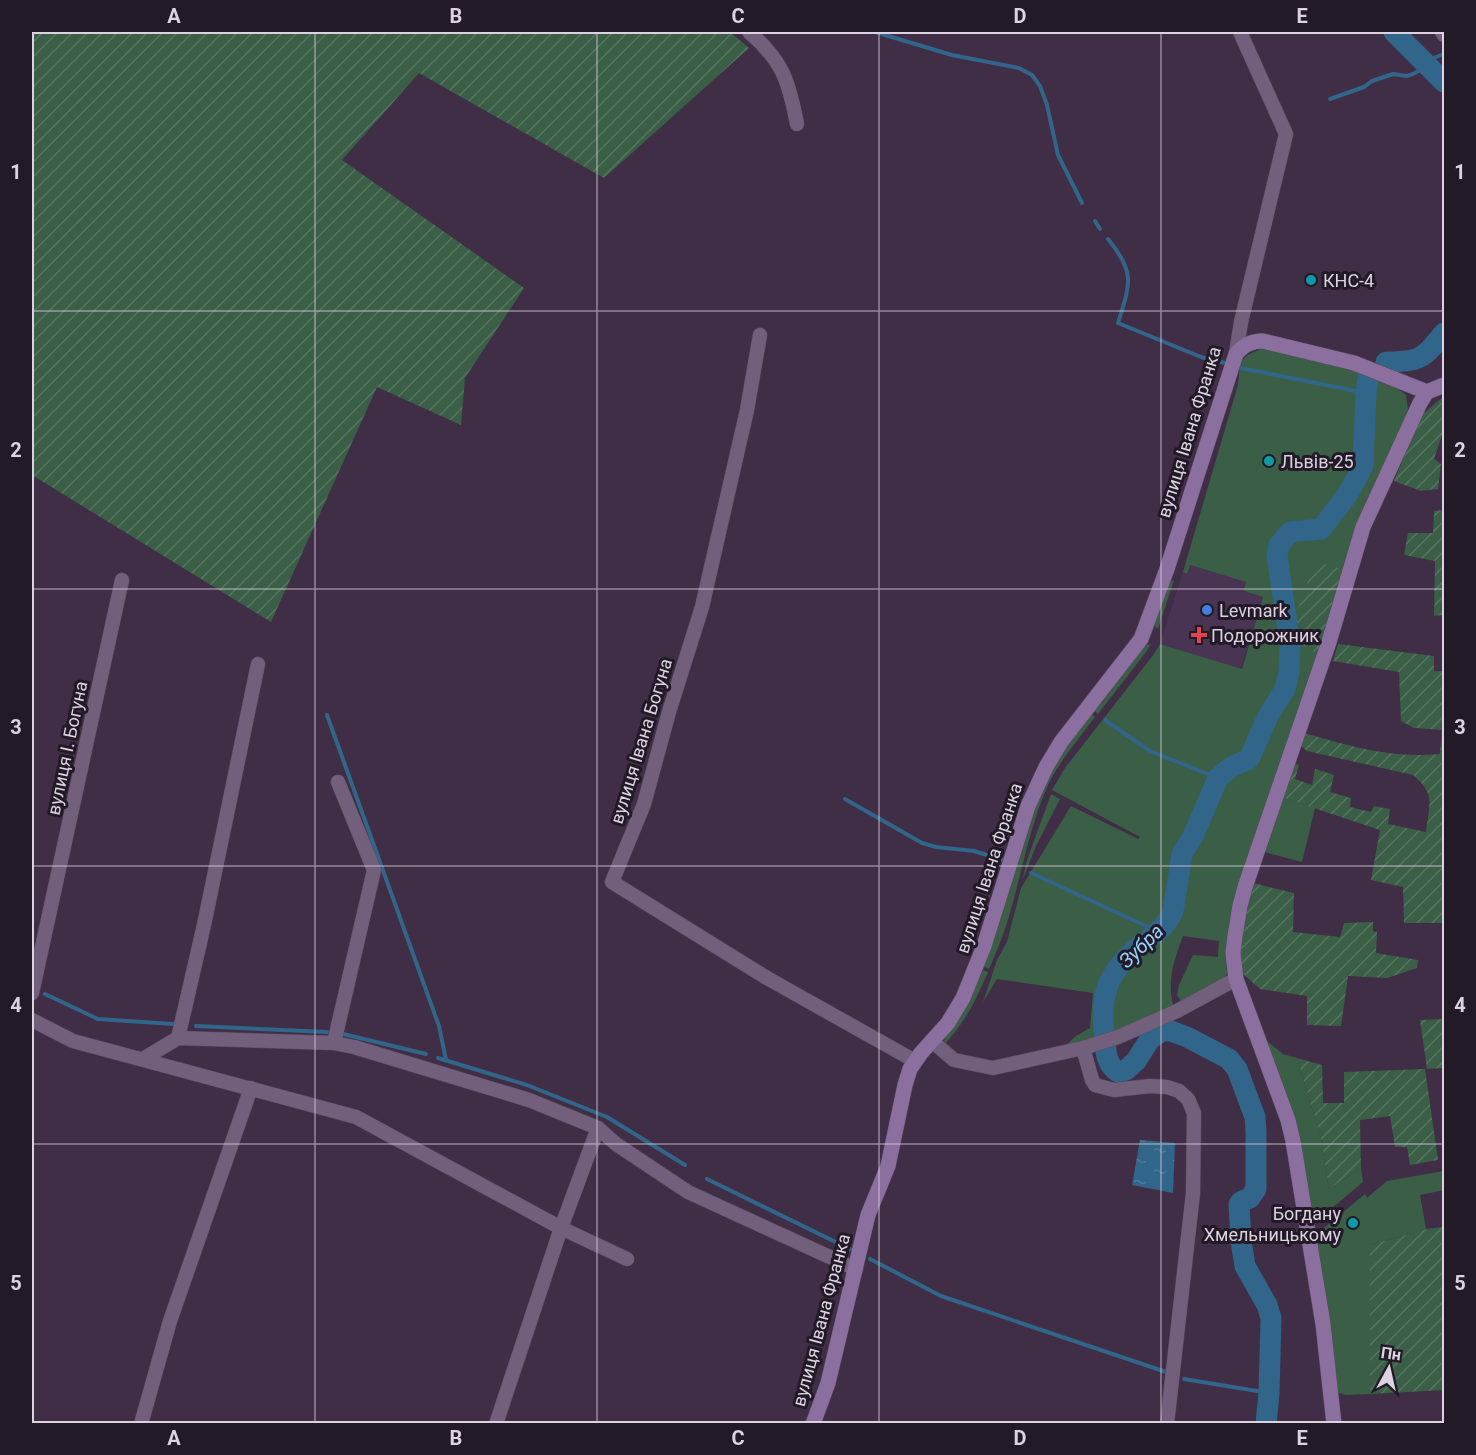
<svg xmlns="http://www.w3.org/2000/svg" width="1476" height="1455" viewBox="0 0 1476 1455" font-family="Roboto,sans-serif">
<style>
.built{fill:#4a3453}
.grass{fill:#3a5f46}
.garden{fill:url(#garden-furrows)}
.water{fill:url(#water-ripples)}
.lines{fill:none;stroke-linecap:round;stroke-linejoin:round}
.stream{stroke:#316589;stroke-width:4}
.river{stroke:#316589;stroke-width:21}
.street-casing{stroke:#594b5f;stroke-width:15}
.secondary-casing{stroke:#594b5f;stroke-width:16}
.street{stroke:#725f7b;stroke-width:14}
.secondary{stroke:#8b6f9f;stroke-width:15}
.grid{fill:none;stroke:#dcd2e1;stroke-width:1.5;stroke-opacity:0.55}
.culture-dot{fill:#0f9aa8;stroke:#221a26;stroke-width:2}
.shop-dot{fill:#3f7fe0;stroke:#221a26;stroke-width:2}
.health-dot{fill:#e0444e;stroke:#221a26;stroke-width:2}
.labels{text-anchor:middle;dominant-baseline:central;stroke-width:6;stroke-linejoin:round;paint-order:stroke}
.poi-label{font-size:18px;fill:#dcd2e1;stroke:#221a26;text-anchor:start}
.street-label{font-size:18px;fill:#dcd2e1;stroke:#221a26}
.water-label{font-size:20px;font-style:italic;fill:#95d2fe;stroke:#221a26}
.neatline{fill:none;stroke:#dcd2e1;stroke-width:2}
.grid-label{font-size:20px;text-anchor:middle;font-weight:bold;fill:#dcd2e1}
</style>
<defs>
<pattern id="garden-furrows" width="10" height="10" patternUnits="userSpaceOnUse" patternTransform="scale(1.5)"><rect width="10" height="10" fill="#3a5f46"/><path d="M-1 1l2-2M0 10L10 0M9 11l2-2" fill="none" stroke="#567560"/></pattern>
<pattern id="water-ripples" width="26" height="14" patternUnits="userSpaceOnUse" patternTransform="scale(1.5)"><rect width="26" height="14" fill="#316589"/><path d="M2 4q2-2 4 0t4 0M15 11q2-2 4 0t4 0" fill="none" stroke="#4e7a99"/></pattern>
</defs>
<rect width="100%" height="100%" fill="#402e47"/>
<!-- built -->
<path class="built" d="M1190 565 1246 582 1244 591 1263 597 1241 669 1160 644 1183 572 1187 573Z"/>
<!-- grass -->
<g class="grass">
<path d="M1261 349C1293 351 1383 373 1406 395L1408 410 1319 655 1229 971 1223 979 1181 1001 1177 995 1179 985 1193 955 1218 957 1219 941 1183 936C1174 961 1167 979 1173 1005L1101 1040 1065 1046 1076 1036 1090 1028 1093 993 997 979 983 1002 997 960 1007 942 1021 888 1071 806 1138 839 1140 837 1052 790 1065 768 1154 654 1160 644 1242 669 1263 597 1244 591 1246 582 1190 565 1187 574 1183 572 1238 385C1241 363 1237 358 1261 349Z"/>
<path d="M1174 580 1158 629 1154 625 1168 583Z"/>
<path d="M1151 644 1146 652 1098 714 1092 709 1102 703 1143 646Z"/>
<path d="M1089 712 1095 717C1079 739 1060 760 1048 785 1028 830 1021 879 1006 926 1001 941 995 955 989 969L984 967C1006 906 1019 842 1044 782 1054 760 1075 733 1089 712Z"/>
<path d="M1051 794 1060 799 1036 846 1023 879 1026 863Z"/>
<path d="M1281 797 1315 808 1302 862 1264 852Z"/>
<path d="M983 970 988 972C975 1002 966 1021 943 1046L945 1038 968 1004Z"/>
<path d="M1268 1042 1283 1054 1297 1058 1321 1138 1329 1189 1361 1168 1363 1182 1319 1219 1314 1221 1311 1217 1264 1045Z"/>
<path d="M1444 1171V1190L1420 1195 1426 1229 1370 1245V1394L1346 1395 1336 1392 1316 1243 1318 1233 1365 1194 1367 1198 1387 1181Z"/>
</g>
<!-- garden -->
<g class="garden">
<path d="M32 32H730L749 48 604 178 419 73 342 160 524 288 465 378 461 425 377 387 271 622 32 475Z"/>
<path d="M1444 396V429L1434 459 1441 464 1438 489 1421 491 1394 481 1421 416Z"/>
<path d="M1444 510V615L1434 616 1435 561 1404 555 1408 533H1433L1434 511Z"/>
<path d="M1315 561 1344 570 1319 655 1303 645 1293 623Z"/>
<path d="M1338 644 1434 656V671H1444V923H1404L1403 887 1371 880 1380 830 1281 797 1293 763 1299 765 1295 779 1312 785 1315 769 1334 775 1330 792 1351 798 1350 807 1371 812 1374 806 1390 809 1388 824 1426 832C1429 805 1436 794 1413 775L1307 751 1301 746 1304 733C1348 746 1394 759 1440 754L1442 730 1414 728 1401 721 1399 672 1333 661Z"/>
<path d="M1253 883 1294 893 1293 932 1340 937 1344 923 1373 922V931L1377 932 1376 953 1418 960 1417 968 1387 978 1348 976 1341 1026 1307 1025V996L1260 989 1241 972 1238 959 1246 904Z"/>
<path d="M1444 1019V1068L1427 1069 1420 1020Z"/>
<path d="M1297 1058 1322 1065 1323 1103H1344V1072L1425 1069 1438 1160 1410 1165 1407 1147H1395L1390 1116 1360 1120 1361 1168 1329 1189 1321 1138Z"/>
<path d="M1444 1227V1390L1370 1394V1245L1426 1229Z"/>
</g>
<!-- water -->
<path class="water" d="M1140 1140 1175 1143 1173 1193 1132 1185Z"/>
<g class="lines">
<!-- stream -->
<g class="stream">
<path d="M875 32 952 55 1019 68 1032 75 1040 86 1047 105 1058 155 1082 203"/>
<path d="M1330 99 1364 87 1372 81 1393 74 1407 76 1413 74 1422 69 1431 59 1444 54"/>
<path d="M1095 221 1100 229"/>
<path d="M1108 239C1136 273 1130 284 1118 323L1201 357 1225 363"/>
<path d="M1241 368 1366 393"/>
<path d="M327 715 439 1026 446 1060"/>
<path d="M1105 720 1150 751 1218 778"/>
<path d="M845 799 922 843 936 847 974 851 1003 860"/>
<path d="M1031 873 1159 932"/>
<path d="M45 994 98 1019 173 1024"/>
<path d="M196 1026 327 1032"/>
<path d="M343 1034 426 1054"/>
<path d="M438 1058 527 1085 607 1117 685 1165"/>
<path d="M707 1179 850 1249"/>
<path d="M870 1259 941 1296 1169 1373"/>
<path d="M1184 1379 1269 1393"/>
</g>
<!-- river -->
<g class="river">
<path d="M1394 32 1444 82"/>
<path d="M1386 362C1421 361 1422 360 1444 333"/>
<path d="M1266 1424 1269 1393 1271 1318 1267 1305 1245 1266 1241 1241 1239 1204 1242 1201 1250 1198 1256 1189V1132L1255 1117 1237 1069 1229 1059 1187 1037 1171 1031H1162L1150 1039 1136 1061 1126 1070 1118 1072C1106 1064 1106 1053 1105 1040 1099 995 1106 973 1142 944 1155 934 1167 926 1173 911L1182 854 1193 836 1218 778 1231 767 1249 759 1268 716 1285 689 1289 672 1290 644 1277 556 1279 545 1290 532 1321 529 1348 494 1363 466 1366 393 1368 379"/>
</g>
<!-- street casing -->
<g class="street-casing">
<g id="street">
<path d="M749 32C783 61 789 82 797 124"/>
<path d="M1442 32 1444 35"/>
<path d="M760 335 747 410 702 607 669 712 644 804 612 882 767 978 915 1061"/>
<path d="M1236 354 1241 322 1286 134 1240 32"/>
<path d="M32 993 122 580"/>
<path d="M32 1020 73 1041 356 1117 561 1228 627 1259"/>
<path d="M178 1038 204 925 258 664"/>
<path d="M932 1041 954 1060 993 1068 1083 1048 1118 1037 1177 1011 1236 979"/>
<path d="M334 1043 374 870 338 782"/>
<path d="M1083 1048 1092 1080 1095 1085 1114 1090 1150 1086 1167 1087 1179 1091 1188 1099 1194 1113 1193 1193 1167 1424"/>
<path d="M143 1059 178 1038 334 1043 354 1047 529 1100 598 1128 616 1144 688 1192 856 1269"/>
<path d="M141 1424 170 1321 251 1088"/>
<path d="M496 1424 561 1228 598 1128"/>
</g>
</g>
<!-- secondary casing -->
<g class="secondary-casing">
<g id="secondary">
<path d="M813 1424 828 1383 868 1215 888 1166 905 1085 910 1069 921 1053 948 1023 963 998 984 946 1028 806 1046 767 1061 742 1141 639 1167 569 1236 354C1244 345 1251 341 1263 341L1354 363 1427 392"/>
<path d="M1334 1424 1323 1324 1293 1141 1288 1120 1236 979 1233 953 1235 936 1240 906 1245 887 1329 642 1363 527 1420 403 1427 392 1444 385"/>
</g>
</g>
<!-- street -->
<use href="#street" class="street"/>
<!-- secondary -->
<use href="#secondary" class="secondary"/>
</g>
<!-- grid -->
<path class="grid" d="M315 32V1424M597 32V1424M879 32V1424M1161 32V1424M32 311H1444M32 589H1444M32 866H1444M32 1144H1444"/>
<!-- markers -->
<g class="culture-dot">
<circle cx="1311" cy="280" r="6"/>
<circle cx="1269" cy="461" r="6"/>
<circle cx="1353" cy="1223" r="6"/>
</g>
<circle class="shop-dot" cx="1207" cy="610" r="6"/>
<path class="health-dot" d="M1196 626h6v6h6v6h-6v6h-6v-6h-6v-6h6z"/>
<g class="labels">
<!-- poi labels -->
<g class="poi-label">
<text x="1323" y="280">КНС-4</text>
<text x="1281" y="461">Львів-25</text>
<text x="1219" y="610">Levmark</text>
<text x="1211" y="635">Подорожник</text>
<text x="1341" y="1213" text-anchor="end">Богдану<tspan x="1341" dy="21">Хмельницькому</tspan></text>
</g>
<!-- street labels -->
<g class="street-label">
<text transform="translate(1189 432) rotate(-73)">вулиця Івана Франка</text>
<text transform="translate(641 741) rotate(-73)">вулиця Івана Богуна</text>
<text transform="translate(67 748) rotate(-78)">вулиця І. Богуна</text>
<text transform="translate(989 868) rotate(-72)">вулиця Івана Франка</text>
<text transform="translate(821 1320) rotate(-75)">вулиця Івана Франка</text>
</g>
<!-- water labels -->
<g class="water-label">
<text transform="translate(1141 946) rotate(-44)">Зубра</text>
</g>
</g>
<!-- border -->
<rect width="1476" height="1455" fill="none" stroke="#221a26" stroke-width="66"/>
<!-- north arrow -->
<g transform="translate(1389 1368) rotate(8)" stroke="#221a26" stroke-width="4.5" paint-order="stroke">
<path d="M0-4.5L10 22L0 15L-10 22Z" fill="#dcd2e1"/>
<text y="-9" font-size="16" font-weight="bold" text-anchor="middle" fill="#dcd2e1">Пн</text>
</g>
<rect x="33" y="33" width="1410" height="1389" class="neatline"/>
<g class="grid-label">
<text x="174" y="23">A</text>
<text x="456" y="23">B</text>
<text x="738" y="23">C</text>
<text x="1020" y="23">D</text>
<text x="1302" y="23">E</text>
<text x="16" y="179">1</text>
<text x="1460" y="179">1</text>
<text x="16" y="457">2</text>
<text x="1460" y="457">2</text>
<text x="16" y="734">3</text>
<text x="1460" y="734">3</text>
<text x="16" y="1012">4</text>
<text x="1460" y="1012">4</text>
<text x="16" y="1290">5</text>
<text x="1460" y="1290">5</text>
<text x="174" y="1445">A</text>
<text x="456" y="1445">B</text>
<text x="738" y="1445">C</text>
<text x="1020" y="1445">D</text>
<text x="1302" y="1445">E</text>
</g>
</svg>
